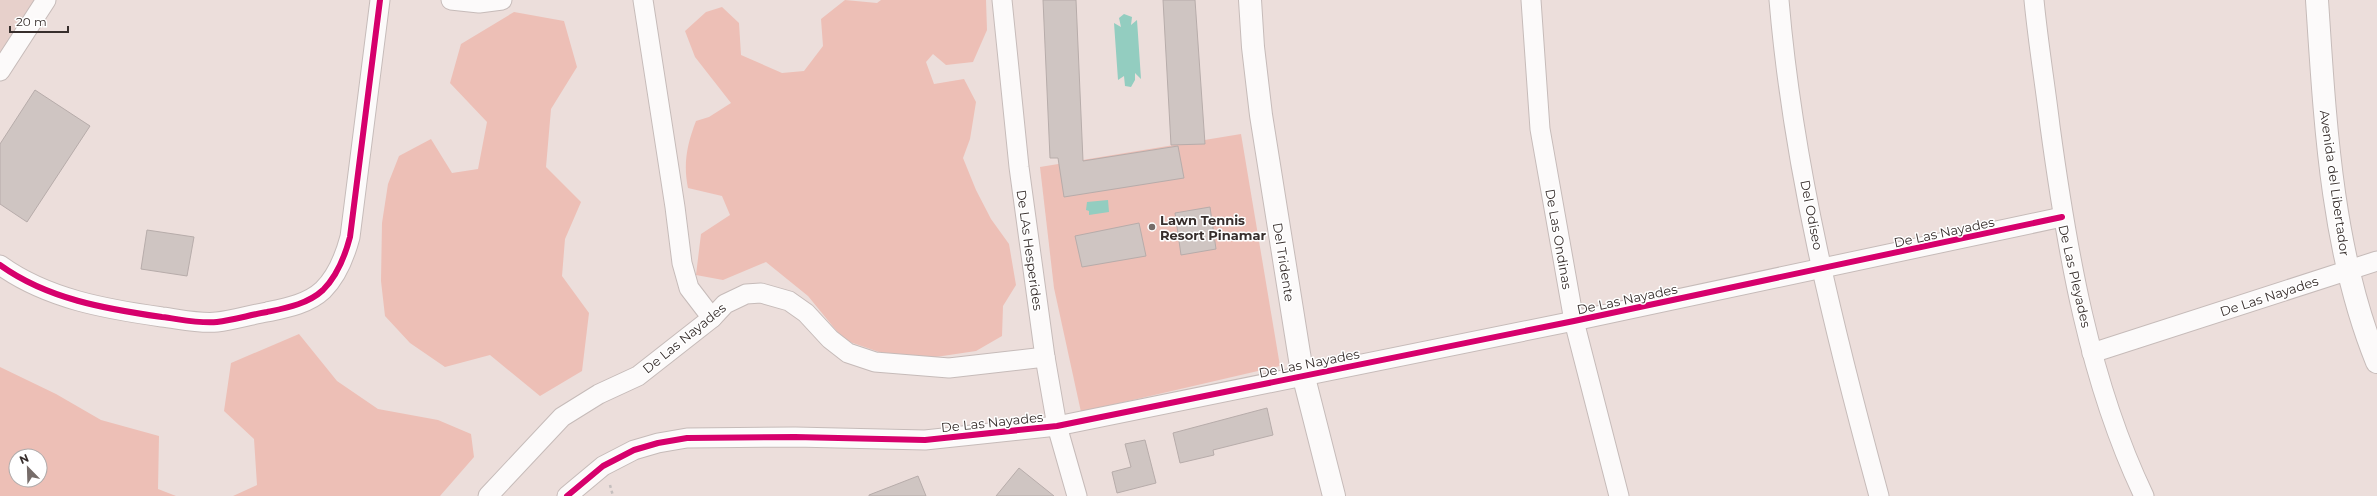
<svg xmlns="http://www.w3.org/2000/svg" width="2377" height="496" viewBox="0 0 2377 496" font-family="Montserrat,sans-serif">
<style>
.built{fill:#e7d0cb}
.green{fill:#edbfb6;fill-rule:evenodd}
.water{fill:#93cdc0}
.building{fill:#cfc5c2;stroke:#b7acaa}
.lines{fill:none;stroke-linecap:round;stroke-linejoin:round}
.minor-casing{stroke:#c6bbb9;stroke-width:21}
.secondary-casing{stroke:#c6bbb9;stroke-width:24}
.path{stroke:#c5bfbe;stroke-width:2.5;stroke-dasharray:3 3;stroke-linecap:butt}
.minor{stroke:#fcfafa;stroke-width:19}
.secondary{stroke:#fcfafa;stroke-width:22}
.cycleway-casing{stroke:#fff;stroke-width:8}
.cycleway{stroke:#d6006c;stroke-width:6}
.poi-dot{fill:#766c69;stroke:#fff;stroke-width:1.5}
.labels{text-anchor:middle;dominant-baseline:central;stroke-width:3;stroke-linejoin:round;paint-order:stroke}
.street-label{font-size:13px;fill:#372e2c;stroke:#fff}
.poi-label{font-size:13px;font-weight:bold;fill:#372e2c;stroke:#fff;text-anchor:start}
</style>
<rect width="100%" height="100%" fill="#ecdedb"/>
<!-- built -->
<path class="built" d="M0 0H46L0 71Z"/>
<!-- green -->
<g class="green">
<path d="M845 0 877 3 881 0H986L987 30 973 62 946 65 933 54 926 62 934 84 964 79 976 102 970 139 963 158 976 190 991 219 1009 244 1016 285 1003 306 1002 336 976 351 929 358 882 353 844 340 808 296 766 262 723 280 696 275 701 234 730 215 722 196 688 188C683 164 687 144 696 121L709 117 731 103 695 57 685 31 706 12 722 7 739 23 741 55 782 73 804 71 823 46 821 19Z"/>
<path d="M514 12 564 21 577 67 551 109 546 167 581 202 565 239 562 276 589 313 582 371 540 396 490 355 445 367 410 343 385 316 381 281 382 223 388 184 399 156 431 139 452 173 478 169 487 122 450 83 461 44Z"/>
<path d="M1241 134 1280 366 1081 412 1054 288 1040 167Z"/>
<path d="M299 334 337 381 378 409 438 420 471 434 474 457 440 496H233L257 485 254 439 224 411 231 363Z"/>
<path d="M0 367 56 394 101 420 159 436 158 489 176 496H0ZM16 456H40V480H16Z"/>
</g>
<!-- water -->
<g class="water">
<path d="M1124 14 1132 17 1131 25 1137 20 1141 79 1135 73V80L1131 87 1125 86 1124 76 1118 80 1114 23 1121 27 1119 18Z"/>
<path d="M1108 200 1109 212 1089 215V211L1086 210 1087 202Z"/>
</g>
<!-- building -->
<g class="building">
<path d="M1043 0H1076L1083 161 1178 146 1184 178 1064 197 1058 158H1050Z"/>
<path d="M1163 0H1195L1205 144 1171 145Z"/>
<path d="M35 90 90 126 27 222 0 204V144Z"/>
<path d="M1210 207 1216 249 1181 255 1175 213Z"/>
<path d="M1139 223 1146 256 1082 267 1075 236Z"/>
<path d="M147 230 194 237 187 276 141 269Z"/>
<path d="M1267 408 1273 435 1213 450 1214 455 1180 463 1173 433Z"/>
<path d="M1145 440 1156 483 1117 493 1112 472 1131 467 1125 444Z"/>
<path d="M1019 468 1054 496H996Z"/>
<path d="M918 476 926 496H869V495Z"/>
</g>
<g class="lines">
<!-- minor casing -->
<g class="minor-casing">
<g id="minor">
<path d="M451 0 479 3 502 0"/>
<path d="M643 0 675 207 682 263 689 288 712 318"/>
<path d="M1002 0 1019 167 1045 357 1057 426 1077 496"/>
<path d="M1531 0 1540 129 1574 321 1619 496"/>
<path d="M1779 0C1793 168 1835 334 1879 496"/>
<path d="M2034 0C2038 42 2045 84 2050 126 2067 251 2089 381 2144 496"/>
<path d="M0 71 46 0"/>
<path d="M0 265C47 299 106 309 162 317 179 319 200 324 217 322 233 320 250 315 267 312 286 308 308 304 323 290 337 276 345 256 350 237L380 0"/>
<path d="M2092 353 2377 261"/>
<path d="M488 496 562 417 599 394 638 376 712 318 725 304 746 294 761 293 789 301 806 313 830 339 848 353 875 362 949 368 1045 357"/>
<path d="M567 496 603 466 634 450 658 443 687 438 795 437 925 440 1057 426 1574 321 2062 217"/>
</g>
</g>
<!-- secondary casing -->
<g class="secondary-casing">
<g id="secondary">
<path d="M1250 0 1253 47 1261 115 1301 366 1334 496"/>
<path d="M2317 0C2325 120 2331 249 2377 362"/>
</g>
</g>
<!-- path -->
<path class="path" d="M610 485 613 496"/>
<!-- minor -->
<use href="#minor" class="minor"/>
<!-- secondary -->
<use href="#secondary" class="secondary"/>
<!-- cycleway casing -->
<g class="cycleway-casing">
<g id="cycleway">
<path d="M0 265C47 299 106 309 162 317 179 319 200 324 217 322 233 320 250 315 267 312 286 308 308 304 323 290 337 276 345 256 350 237L380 0"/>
<path d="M567 496 603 466 634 450 658 443 687 438 795 437 925 440 1057 426 1574 321 2062 217"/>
</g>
</g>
<!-- cycleway -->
<use href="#cycleway" class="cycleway"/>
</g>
<!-- markers -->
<circle class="poi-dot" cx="1152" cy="227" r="4"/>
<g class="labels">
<!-- street labels -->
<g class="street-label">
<text transform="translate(2335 183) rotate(82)">Avenida del Libertador</text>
<text transform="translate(1812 215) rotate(79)">Del Odiseo</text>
<text transform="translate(1944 232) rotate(-12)">De Las Nayades</text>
<text transform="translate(1559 239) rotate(80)">De Las Ondinas</text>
<text transform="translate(1030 250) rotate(82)">De LAs Hesperides</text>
<text transform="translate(1284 262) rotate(81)">Del Tridente</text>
<text transform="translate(2075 276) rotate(77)">De Las Pleyades</text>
<text transform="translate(2269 296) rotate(-18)">De Las Nayades</text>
<text transform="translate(1627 299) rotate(-12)">De Las Nayades</text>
<text transform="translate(684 338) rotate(-39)">De Las Nayades</text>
<text transform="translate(1309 363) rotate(-11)">De Las Nayades</text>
<text transform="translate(992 422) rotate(-6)">De Las Nayades</text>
</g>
<!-- poi labels -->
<g class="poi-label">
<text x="1160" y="220">Lawn Tennis<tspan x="1160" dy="15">Resort Pinamar</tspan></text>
</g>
</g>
<!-- north arrow -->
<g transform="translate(28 468) rotate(337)"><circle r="19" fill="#ffffff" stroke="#afabab"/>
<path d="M0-3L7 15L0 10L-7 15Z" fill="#766c69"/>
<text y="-6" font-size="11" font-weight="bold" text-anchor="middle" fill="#372e2c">N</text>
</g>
<!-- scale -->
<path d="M10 26v6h58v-6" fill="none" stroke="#372e2c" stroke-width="2"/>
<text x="16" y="26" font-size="12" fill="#372e2c" stroke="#ffffff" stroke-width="3" paint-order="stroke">20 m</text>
</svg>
